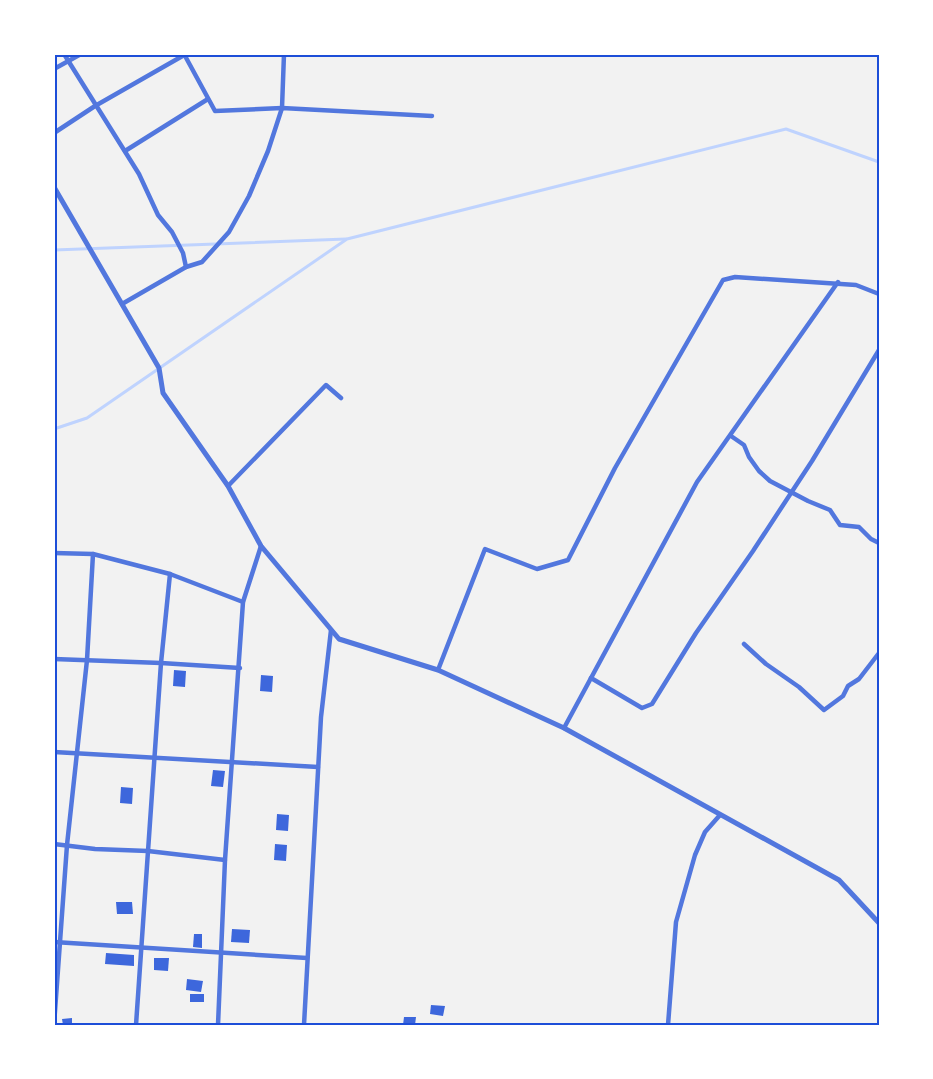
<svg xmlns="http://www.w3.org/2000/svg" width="933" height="1079" viewBox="0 0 933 1079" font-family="Ubuntu,sans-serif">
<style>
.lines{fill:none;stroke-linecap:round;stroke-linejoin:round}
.stream{stroke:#bfd3fe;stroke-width:3}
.building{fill:#3d67dc}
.minor{stroke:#5277de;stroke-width:4.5}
.tertiary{stroke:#5277de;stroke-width:5}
.neatline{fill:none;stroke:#1d4ed8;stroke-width:2}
</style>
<rect width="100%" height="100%" fill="#f2f2f2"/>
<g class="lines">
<!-- stream -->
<g class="stream">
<path d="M54 250 346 239"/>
<path d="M54 429 87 418 347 239 786 129 879 162"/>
</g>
</g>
<!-- building -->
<g class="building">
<path d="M174 670 186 671 185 687 173 686Z"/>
<path d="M261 675 273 676 272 692 260 691Z"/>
<path d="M213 770 225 771 223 787 211 786Z"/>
<path d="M121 787 133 788 132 804 120 803Z"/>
<path d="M277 814 289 815 288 831 276 830Z"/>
<path d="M275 844 287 845 286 861 274 860Z"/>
<path d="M116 902H132L133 914H117Z"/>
<path d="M232 929 250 930 249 943 231 942Z"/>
<path d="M194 934H202V948L193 947Z"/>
<path d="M106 953 134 955V966L105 964Z"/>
<path d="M154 958H169L168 971 154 970Z"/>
<path d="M187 979 203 981 201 992 186 990Z"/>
<rect x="190" y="994" width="14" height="8"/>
<path d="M431 1005 445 1006 443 1016 430 1014Z"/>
<path d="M404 1017H416L415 1025H403Z"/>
<path d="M72 1018V1025H63L62 1019Z"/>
</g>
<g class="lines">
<!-- minor -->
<g class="minor">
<path d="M64 54 139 174 158 215 172 232 183 253 186 267"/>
<path d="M184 54 215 111 282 108 432 116"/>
<path d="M54 69 81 54"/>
<path d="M54 133 95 106 186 54"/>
<path d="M125 151 208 99"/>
<path d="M122 304 186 267 202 262 229 232 249 196 268 151 282 108 284 54"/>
<path d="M731 436 744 445 749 457 759 471 770 481 808 501 830 510 840 525 859 527 871 539 879 543"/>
<path d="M228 486 326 385 341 398"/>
<path d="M54 553 93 554 170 574 243 602"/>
<path d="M744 644 766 664 799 687 824 710 843 696 848 686 859 679 879 653"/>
<path d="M54 659 161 663 240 668"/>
<path d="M438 670 485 549 537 569 568 560 615 468 723 280 735 277 856 285 879 294"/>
<path d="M591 678 642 708 652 704 696 633 753 551 812 461 879 350"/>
<path d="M564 728 697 482 838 282"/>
<path d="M54 752 318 767"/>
<path d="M54 844 95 849 148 851 225 860"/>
<path d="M54 942 307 958"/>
<path d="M54 1025 67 845 87 660 93 554"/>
<path d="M136 1025 161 663 170 574"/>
<path d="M218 1025 225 860 243 602 261 546"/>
<path d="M304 1025 321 717 331 630"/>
<path d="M668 1025 676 922 695 855 705 832 720 815"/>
</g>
<!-- tertiary -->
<path class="tertiary" d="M54 187 159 368 163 393 228 486 261 546 339 639 438 670 564 728 839 880 879 923"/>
</g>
<!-- border -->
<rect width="933" height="1079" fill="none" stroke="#ffffff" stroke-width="111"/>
<rect x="56" y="56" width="822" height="968" class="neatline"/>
</svg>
